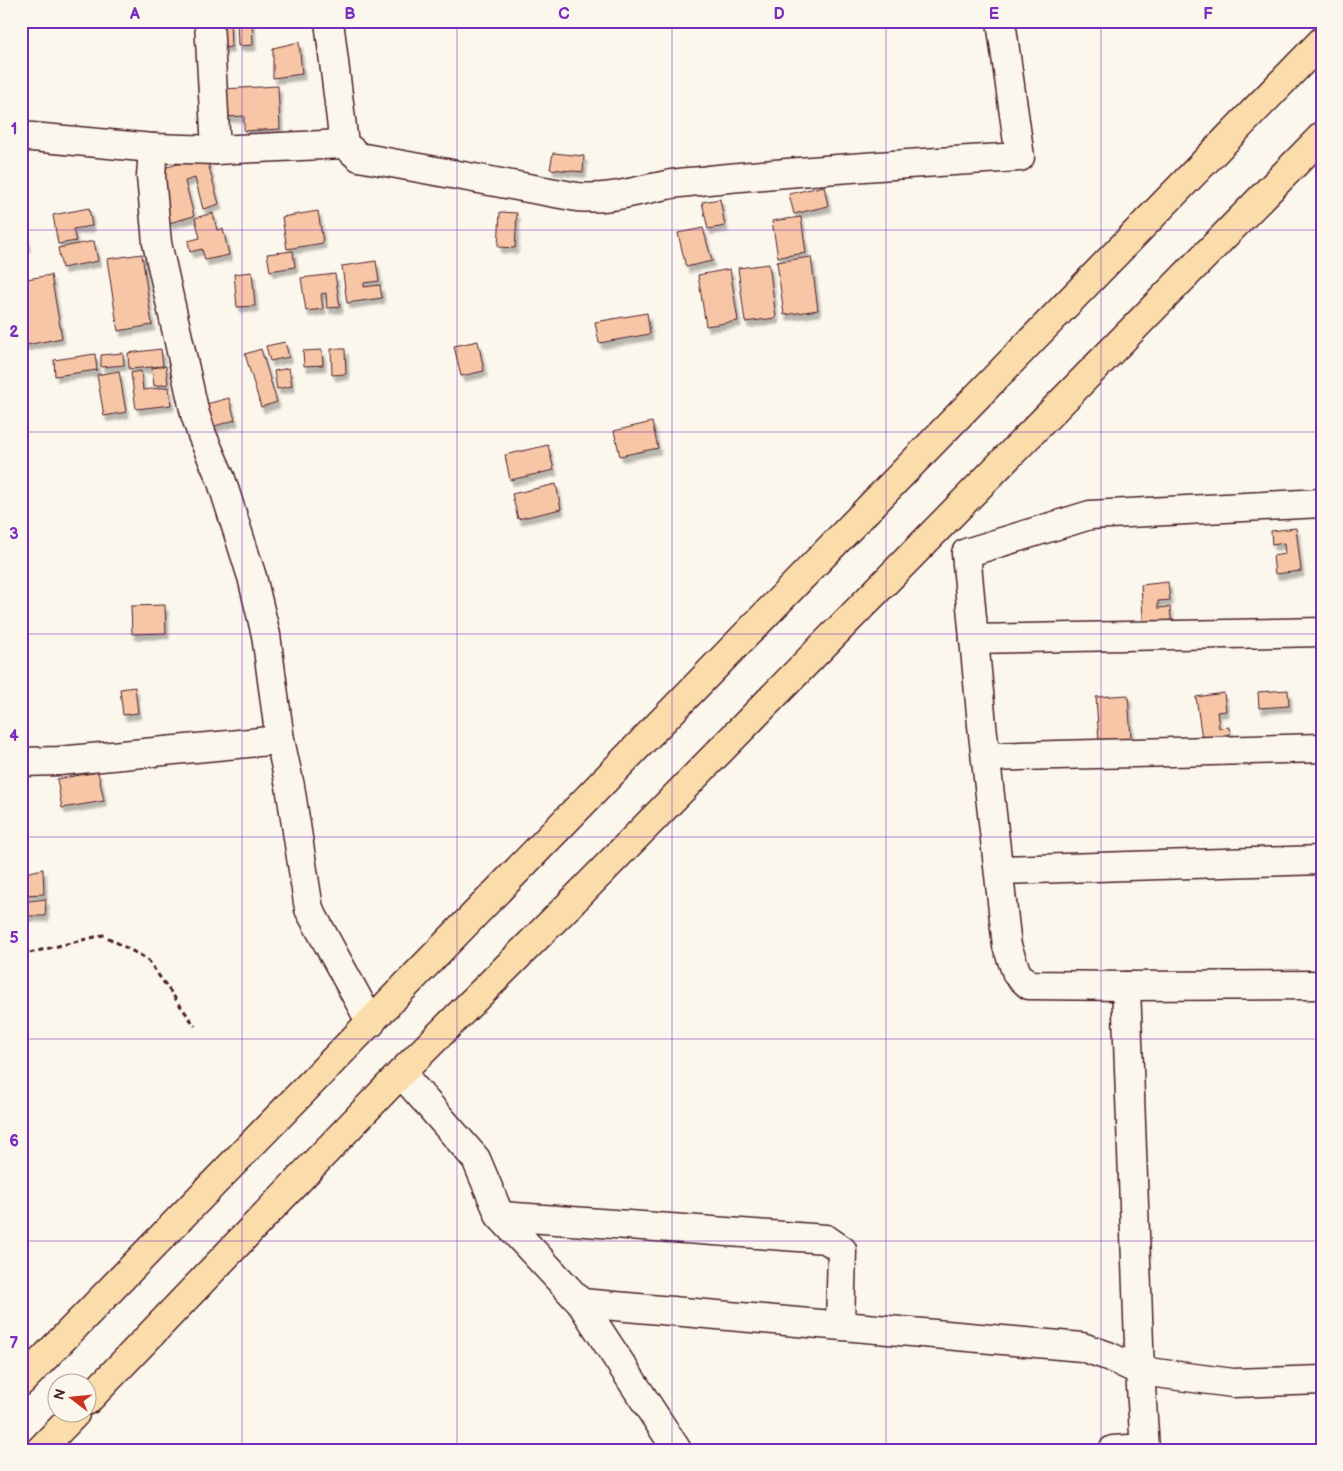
<svg xmlns="http://www.w3.org/2000/svg" width="1343" height="1471" viewBox="0 0 1343 1471" font-family="'Balsamiq Sans',sans-serif">
<style>
.building{fill:#f7c6a6;stroke:#4a1f2b;filter:url(#shadow)}
.lines{fill:none;stroke-linecap:round;stroke-linejoin:round}
.street-casing{stroke:#4a1f2b;stroke-width:31}
.primary-casing{stroke:#4a1f2b;stroke-width:31}
.path{stroke:#4a1f2b;stroke-width:3;stroke-dasharray:5 4;stroke-linecap:butt}
.street{stroke:#fbf7ec;stroke-width:28}
.primary{stroke:#faddab;stroke-width:28}
.grid{fill:none;stroke:#7b2cbf;stroke-width:1;stroke-opacity:0.55}
.neatline{fill:none;stroke:#7b2cbf;stroke-width:2}
.grid-label{font-size:16px;text-anchor:middle;font-weight:bold;fill:#7b2cbf}
</style>
<defs>
<filter id="shadow"><feDropShadow dx="3" dy="5.5" stdDeviation="1" flood-color="#0004"/></filter>
</defs>
<rect width="100%" height="100%" fill="#fbf7ec"/>
<filter id="ink" filterUnits="userSpaceOnUse"><feTurbulence type="fractalNoise" baseFrequency=".02" numOctaves="2"/><feDisplacementMap in="SourceGraphic" scale="10" xChannelSelector="R" yChannelSelector="G"/><feConvolveMatrix kernelMatrix="1 2 1 2 8 2 1 2 1" color-interpolation-filters="sRGB"/></filter>
<g filter="url(#ink)">
<!-- building -->
<g class="building">
<path d="M237 21H252L253 45 238 46Z"/>
<path d="M230 22 231 47 221 48 219 23Z"/>
<path d="M299 42 302 74 273 78V48Z"/>
<path d="M278 86 280 129 244 131V116L225 117 223 89Z"/>
<path d="M553 153 584 156 583 172 550 169Z"/>
<path d="M206 156 219 204 203 209 195 178 185 181 194 216 169 223 161 190 160 169Z"/>
<path d="M824 186 828 206 794 214 789 194Z"/>
<path d="M720 199 725 226 708 229 702 202Z"/>
<path d="M89 208 92 226 73 229 76 241 58 244 53 215Z"/>
<path d="M318 211 323 243 287 249 282 217Z"/>
<path d="M500 212 517 213 515 248 498 247Z"/>
<path d="M213 213 217 230 223 229 229 255 205 260 202 249 190 252 188 241 200 238 195 218Z"/>
<path d="M801 217 806 253 778 257 772 221Z"/>
<path d="M21 220H24L27 246H21Z"/>
<path d="M703 228 712 261 686 267 678 233Z"/>
<path d="M94 241 98 261 62 268 58 248Z"/>
<path d="M293 251 295 267 270 271 267 254Z"/>
<path d="M142 254 152 325 118 331 107 259Z"/>
<path d="M811 257 818 310 784 315 777 262Z"/>
<path d="M376 261 379 281 364 283V287L380 285 382 298 347 303 342 266Z"/>
<path d="M769 264 776 318 745 322 738 268Z"/>
<path d="M730 269 738 321 706 326 698 275Z"/>
<path d="M252 272 255 306 237 307 234 274Z"/>
<path d="M335 274 340 307 327 308 326 293 321 294 323 309 306 311 301 278Z"/>
<path d="M51 275 62 338 21 346V280Z"/>
<path d="M647 313 650 334 599 343 595 322Z"/>
<path d="M478 341 484 371 461 376 454 346Z"/>
<path d="M285 342 289 357 270 361 266 346Z"/>
<path d="M161 349 163 366 129 369 128 353Z"/>
<path d="M261 349 277 402 261 407 245 354Z"/>
<path d="M331 349H345L346 374 332 375Z"/>
<path d="M322 350 323 365 304 366 303 351Z"/>
<path d="M123 353 124 365 101 367V355Z"/>
<path d="M95 354 97 370 55 376 54 360Z"/>
<path d="M166 366 168 384 154 386 152 368Z"/>
<path d="M289 368 292 386 277 389 274 371Z"/>
<path d="M119 371 126 412 104 416 97 375Z"/>
<path d="M141 371 143 390 169 387 171 405 136 409 131 373Z"/>
<path d="M229 398 235 420 205 429 199 406Z"/>
<path d="M652 422 658 448 620 456 614 431Z"/>
<path d="M548 445 554 470 510 480 505 455Z"/>
<path d="M556 484 561 509 518 519 512 494Z"/>
<path d="M1296 528 1301 571 1275 574 1273 556 1285 554 1284 543 1272 545 1271 531Z"/>
<path d="M1168 582 1170 600 1158 601V608L1170 607 1172 631 1144 633 1141 585Z"/>
<path d="M165 605 166 633 132 634 131 606Z"/>
<path d="M135 687 138 713 123 715 120 689Z"/>
<path d="M1288 690 1289 706 1259 708 1258 692Z"/>
<path d="M1224 693 1226 711 1217 712 1219 728 1229 727 1230 734 1202 739 1196 697Z"/>
<path d="M1128 695 1131 739 1099 742 1096 697Z"/>
<path d="M98 772 104 801 62 808 57 779Z"/>
<path d="M43 869 44 894 21 895V874Z"/>
<path d="M46 899 45 916H21V902Z"/>
</g>
<g class="lines">
<!-- street casing -->
<g class="street-casing">
<g id="street">
<path d="M209 21 216 150"/>
<path d="M329 21 344 144 359 157 577 197C611 200 634 191 667 185 680 182 695 182 708 180 812 170 916 163 1020 157L1001 21"/>
<path d="M21 136 153 148"/>
<path d="M344 144 216 150 153 148 151 176 157 243 195 414 202 435 221 479 252 577 266 635 280 740 290 786 309 909 371 1023"/>
<path d="M1322 503 1090 515 966 553 982 725 1007 946 1017 974 1029 985 1126 986 1322 985"/>
<path d="M974 639 1322 632"/>
<path d="M986 757 1322 748"/>
<path d="M21 762 59 761 280 740"/>
<path d="M999 870 1322 860"/>
<path d="M1126 986 1140 1371 1145 1450"/>
<path d="M401 1073 476 1159 500 1216 581 1303 677 1450"/>
<path d="M500 1216 826 1239 842 1250 840 1325"/>
<path d="M581 1303 1082 1347 1108 1356 1140 1371 1233 1383 1322 1380"/>
<path d="M1113 1450 1145 1448"/>
</g>
</g>
<!-- primary casing -->
<g class="primary-casing">
<g id="primary">
<path d="M21 1382 1322 41"/>
<path d="M88 1400 401 1073 570 904 1322 136"/>
<path d="M40 1450 75 1414"/>
</g>
</g>
<!-- path -->
<path class="path" d="M21 955 103 935 147 959 195 1026"/>
<!-- street -->
<use href="#street" class="street"/>
<!-- primary -->
<use href="#primary" class="primary"/>
</g>
</g>
<!-- grid -->
<path class="grid" d="M242 21V1450M457 21V1450M672 21V1450M886 21V1450M1101 21V1450M21 230H1322M21 432H1322M21 634H1322M21 837H1322M21 1039H1322M21 1241H1322"/>
<!-- margin -->
<rect width="1343" height="1471" fill="none" stroke="#fbf7ec" stroke-width="55"/>
<!-- north arrow -->
<g transform="translate(72 1398) rotate(286)"><circle r="24" fill="#fbf7ec" stroke="#b4a19f"/>
<path d="M0-4L9 19L0 12L-9 19Z" fill="#c8321e"/>
<text y="-8" font-size="14" font-weight="bold" text-anchor="middle" fill="#4a1f2b">N</text>
</g>
<rect x="28" y="28" width="1288" height="1416" class="neatline"/>
<g class="grid-label">
<text x="135" y="19">A</text>
<text x="350" y="19">B</text>
<text x="564" y="19">C</text>
<text x="779" y="19">D</text>
<text x="994" y="19">E</text>
<text x="1208" y="19">F</text>
<text x="14" y="134">1</text>
<text x="14" y="337">2</text>
<text x="14" y="539">3</text>
<text x="14" y="741">4</text>
<text x="14" y="943">5</text>
<text x="14" y="1146">6</text>
<text x="14" y="1348">7</text>
</g>
</svg>
